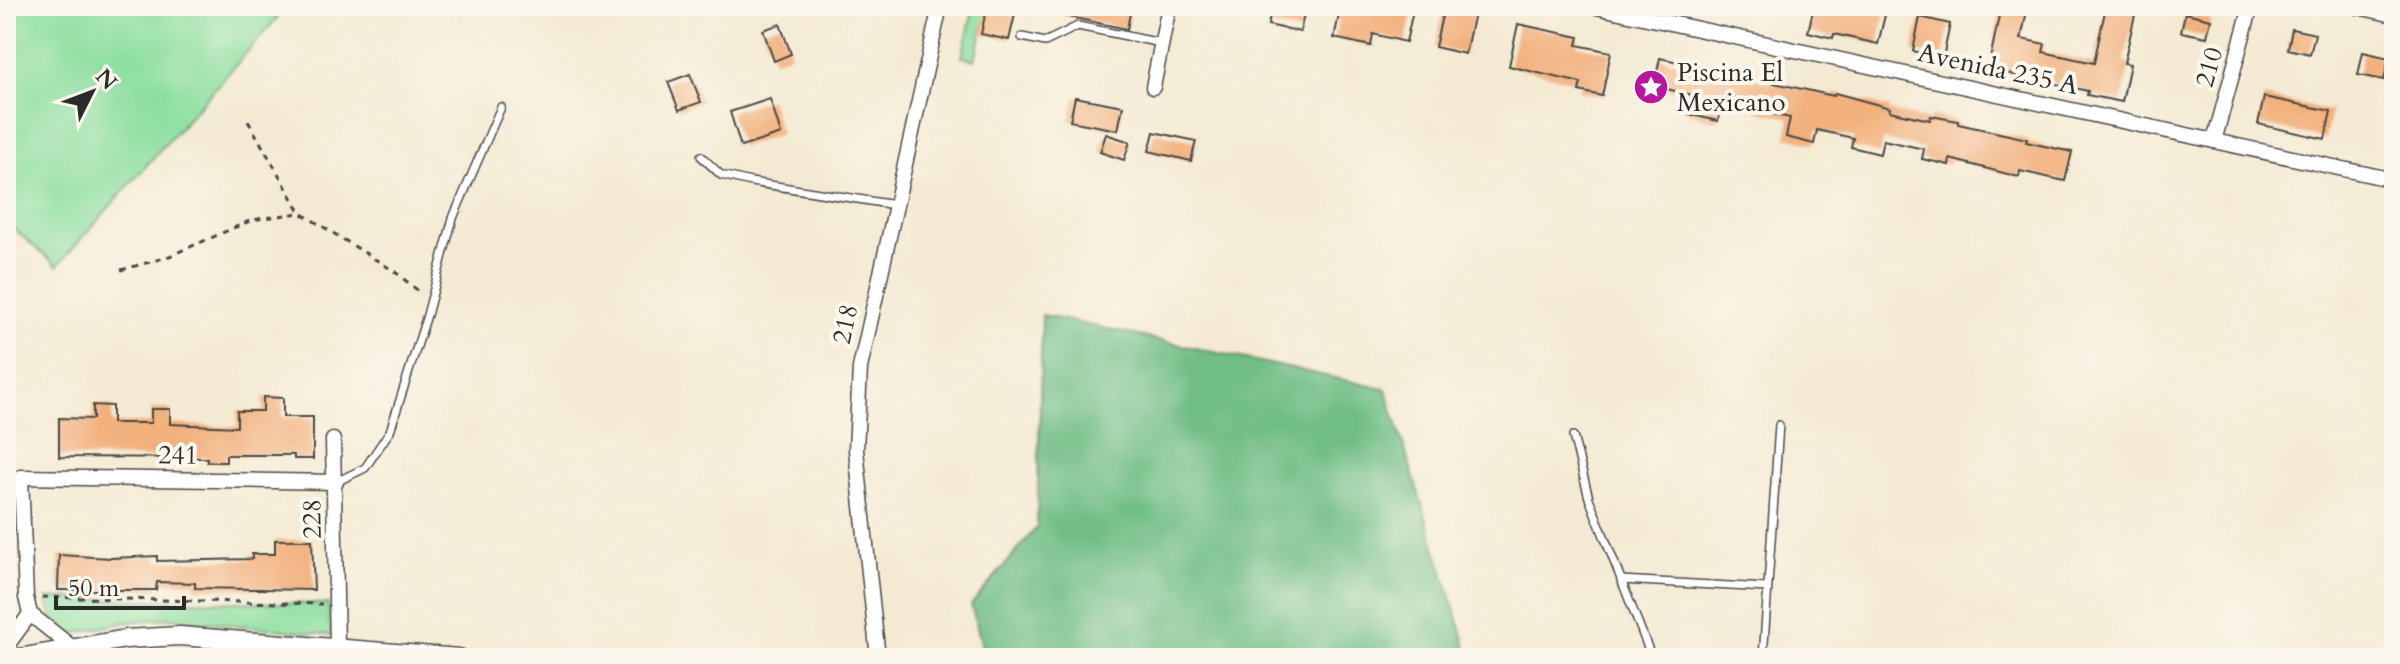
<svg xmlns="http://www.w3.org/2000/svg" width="2400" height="664" viewBox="0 0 2400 664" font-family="Cardo,serif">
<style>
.green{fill:#8bde9f;stroke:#5b8465;stroke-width:2}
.forest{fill:#70bd86;stroke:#4e7458;stroke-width:2}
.building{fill:#f2b07d}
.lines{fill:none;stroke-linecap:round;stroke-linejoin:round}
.service-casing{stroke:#494844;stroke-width:10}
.minor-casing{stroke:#494844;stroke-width:17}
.secondary-casing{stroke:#494844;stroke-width:21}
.path{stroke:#494844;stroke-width:3;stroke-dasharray:6 6;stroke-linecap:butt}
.service{stroke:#fff;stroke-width:7}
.minor{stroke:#fff;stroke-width:14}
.secondary{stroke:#fff;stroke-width:18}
.labels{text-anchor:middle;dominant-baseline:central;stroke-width:8;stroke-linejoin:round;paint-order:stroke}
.street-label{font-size:26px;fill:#2b2b2b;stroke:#fbf7ec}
.poi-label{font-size:26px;fill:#2b2b2b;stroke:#fbf7ec;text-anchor:start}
</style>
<rect width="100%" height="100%" fill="#fbf7ec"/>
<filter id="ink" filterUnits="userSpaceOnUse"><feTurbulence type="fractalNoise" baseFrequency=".0125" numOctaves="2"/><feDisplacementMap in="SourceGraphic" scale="16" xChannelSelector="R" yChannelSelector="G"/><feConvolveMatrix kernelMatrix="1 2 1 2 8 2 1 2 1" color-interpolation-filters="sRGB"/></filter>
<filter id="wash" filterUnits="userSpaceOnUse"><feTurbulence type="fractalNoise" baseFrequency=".006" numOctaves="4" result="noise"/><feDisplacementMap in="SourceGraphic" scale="32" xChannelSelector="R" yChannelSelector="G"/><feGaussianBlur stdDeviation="1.8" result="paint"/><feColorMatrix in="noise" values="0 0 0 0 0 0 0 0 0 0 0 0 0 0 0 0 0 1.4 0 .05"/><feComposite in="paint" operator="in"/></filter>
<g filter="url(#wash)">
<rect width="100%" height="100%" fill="#f4ead3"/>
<!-- green -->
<g class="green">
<path d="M6 6H288L57 266 6 222Z"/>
<path d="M974 6H988L975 60 962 57Z"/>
<path d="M46 598 328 604 331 635 168 618 127 622 72 634 53 621Z"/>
</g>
<!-- forest -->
<path class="forest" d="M1042 315 1386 389 1470 658H985L971 605 1037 527Z"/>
<g id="blocks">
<!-- building -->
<g class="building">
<path d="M987 6H1017L1009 40 981 34Z"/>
<path d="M1045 6H1122L1131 8 1127 29 1045 12Z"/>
<path d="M1272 6H1306L1300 32 1268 25Z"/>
<path d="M1341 6H1414L1406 42 1373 34 1371 46 1334 38Z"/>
<path d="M1814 6H1845L1885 15 1878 44 1834 34 1833 38 1808 32Z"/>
<path d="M2001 6H2028L2021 39 2045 44 2043 52 2094 63 2106 6H2137L2124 63 2130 64 2122 102 2087 95 2088 91 1988 69Z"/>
<path d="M1444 7 1474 13 1465 54 1435 47Z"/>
<path d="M2185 13 2211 19 2207 37 2181 32Z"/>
<path d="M1920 17 1950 24 1943 58 1913 51Z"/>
<path d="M780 24 791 54 774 61 763 30Z"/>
<path d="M1518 24 1579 37 1577 45 1611 52 1602 96 1579 91 1581 83 1509 66Z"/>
<path d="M2292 29 2315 34 2310 54 2288 49Z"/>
<path d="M2363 52 2389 58 2384 80 2358 75Z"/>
<path d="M1660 58 1834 96 1835 93 1890 108 1889 111 1930 120 1931 116 1958 121V124L2027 139 2026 142 2072 152 2065 181 2020 171 2019 177 1950 159 1949 165 1922 159 1924 149 1883 140 1880 154 1851 147 1853 138 1817 130 1814 144 1786 137 1790 118 1722 103 1718 121 1688 114 1692 95 1654 86Z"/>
<path d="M690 74 701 102 679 110 668 82Z"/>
<path d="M1075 97 1123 106 1118 130 1070 121Z"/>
<path d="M2264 97 2331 111 2325 139 2258 124Z"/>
<path d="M770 99 781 134 741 147 730 112Z"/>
<path d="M1154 132 1196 141 1191 161 1149 151Z"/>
<path d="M1106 134 1130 142 1124 160 1100 152Z"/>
<path d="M263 397 283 398V417H313V459H294V455H226V462H207V458L59 457V418L93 419V405L112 406V423H151V409H170V424L237 427V411H263Z"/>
<path d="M275 540H312L314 590 195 588V583L157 582 156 590H58L59 555 111 558 157 556V561L252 559V554H275Z"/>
</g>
</g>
</g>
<g filter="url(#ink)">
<use href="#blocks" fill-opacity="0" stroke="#494844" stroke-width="2"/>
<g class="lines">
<!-- service casing -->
<g class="service-casing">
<g id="service">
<path d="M1022 37 1045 42 1078 26 1161 43"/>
<path d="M701 156 721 175 751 182 895 205"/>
<path d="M1573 436 1589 498 1652 658"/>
<path d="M336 482 365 468 390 431 427 315 453 218 501 107"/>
<path d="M1621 580 1767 588"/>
<path d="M1763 658 1779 425"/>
</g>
</g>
<!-- minor casing -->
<g class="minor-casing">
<g id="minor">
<path d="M1592 6 2394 180"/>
<path d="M2354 6 2394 15"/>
<path d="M1153 87 1169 6"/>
<path d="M2214 141 2251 6"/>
<path d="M333 440 337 647"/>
<path d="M6 647 30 614"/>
<path d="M74 649 30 614 26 597 21 477 336 482"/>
<path d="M878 658 856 450 860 368 940 6"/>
</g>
</g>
<!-- secondary casing -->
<g class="secondary-casing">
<path id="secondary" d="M19 658 126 639 180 636 459 658"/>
</g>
<!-- path -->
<g class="path">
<path d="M248 121 301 213 394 271 422 294"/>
<path d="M121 270 167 257 252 220 299 213"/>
<path d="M42 597 322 604"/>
</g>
<!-- service -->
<use href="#service" class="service"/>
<!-- minor -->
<use href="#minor" class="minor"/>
<!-- secondary -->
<use href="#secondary" class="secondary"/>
</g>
</g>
<!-- icons -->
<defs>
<g id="sight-disc" transform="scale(1.8)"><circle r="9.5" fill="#b5179e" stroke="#fbf7ec"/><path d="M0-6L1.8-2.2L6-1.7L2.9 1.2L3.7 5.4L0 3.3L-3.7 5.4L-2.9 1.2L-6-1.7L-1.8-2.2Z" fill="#fff"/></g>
</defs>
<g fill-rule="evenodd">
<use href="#sight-disc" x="1651" y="87"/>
</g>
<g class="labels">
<!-- street labels -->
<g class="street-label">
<text transform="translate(2209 67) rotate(-74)">210</text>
<text transform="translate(1998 69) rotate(12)">Avenida 235 A</text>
<text transform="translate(845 324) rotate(-78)">218</text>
<text transform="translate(178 455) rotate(1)">241</text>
<text transform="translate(312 519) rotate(-91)">228</text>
</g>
<!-- poi labels -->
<g class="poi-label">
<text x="1677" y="72">Piscina El<tspan x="1677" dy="30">Mexicano</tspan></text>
</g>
</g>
<!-- margin -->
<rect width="2400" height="664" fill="none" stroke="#fbf7ec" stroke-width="32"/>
<!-- north arrow -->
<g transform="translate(92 92) rotate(48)" stroke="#fbf7ec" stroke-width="6" paint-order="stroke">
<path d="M0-6L14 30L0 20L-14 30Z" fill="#2b2b2b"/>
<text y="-12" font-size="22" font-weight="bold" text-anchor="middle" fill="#2b2b2b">N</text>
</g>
<!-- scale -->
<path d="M56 596v12h128v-12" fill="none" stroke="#2b2b2b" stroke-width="4"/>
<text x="68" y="596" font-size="24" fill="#2b2b2b" stroke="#fbf7ec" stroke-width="6" paint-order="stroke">50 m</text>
</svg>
